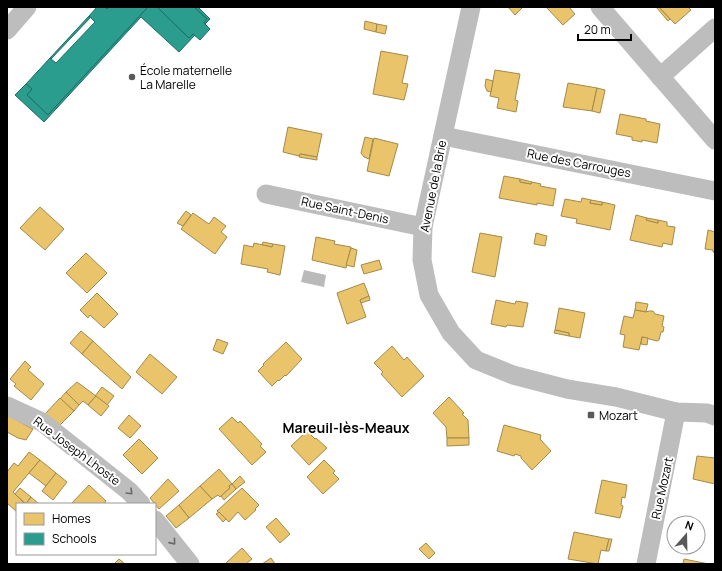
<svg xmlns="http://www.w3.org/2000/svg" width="722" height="571" viewBox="0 0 722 571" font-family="Manrope,sans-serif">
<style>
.water{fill:#bababa}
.homes{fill:#e9c46a;stroke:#a3894a}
.schools{fill:#2a9d8f;stroke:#1d6e64}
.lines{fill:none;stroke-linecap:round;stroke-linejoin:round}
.minor{stroke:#bdbdbd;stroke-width:19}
.oneway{stroke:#686868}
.poi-dot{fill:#595959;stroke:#fff;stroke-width:1.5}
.labels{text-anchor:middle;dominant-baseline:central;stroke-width:4;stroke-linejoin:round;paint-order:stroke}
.poi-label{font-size:12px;fill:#000;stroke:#fff;text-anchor:start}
.street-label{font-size:12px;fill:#000;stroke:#fff}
.quarter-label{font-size:14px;font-weight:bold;fill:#000;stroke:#fff}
</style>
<rect width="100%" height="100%" fill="#fff"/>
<!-- water -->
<path class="water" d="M304 270 326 275 324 287 301 282Z"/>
<!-- homes -->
<g class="homes">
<path d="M508 7H523L515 15Z"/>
<path d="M546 7H569L575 14 563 25Z"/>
<path d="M656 7H659L670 19 668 21Z"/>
<path d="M659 7H688L691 10 675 24Z"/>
<path d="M365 21 377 24 376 32 364 29Z"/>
<path d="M377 24 387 26 385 34 376 32Z"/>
<path d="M381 51 408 56 402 83 408 84 404 100 373 94Z"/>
<path d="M495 70 520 74 515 100 518 101 516 112 497 108 499 98 490 96Z"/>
<path d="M486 79 493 81 491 92 487 91 485 86Z"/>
<path d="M568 83 597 88 592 111 563 107Z"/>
<path d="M597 88 605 90 600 113 592 111Z"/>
<path d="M620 114 646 119V121L660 124 657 143 642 140V142L632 140V137L616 134Z"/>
<path d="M288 127 322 134 317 157 300 154 299 156 283 152Z"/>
<path d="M365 137 373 139 369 159 364 157 361 153Z"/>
<path d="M374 138 398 144 389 176 367 171Z"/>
<path d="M300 154 317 157V160L299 157Z"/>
<path d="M504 176 520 179V182L531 184 532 182 541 184 540 186 556 189 553 206 537 203V205L499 198Z"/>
<path d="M520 179 532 182 531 184 520 182Z"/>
<path d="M582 198 591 200 590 203 602 205V202L615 205 610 230 576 223 577 219 561 216 565 199 581 202Z"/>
<path d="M591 200 602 202V205L590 203Z"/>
<path d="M40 207 64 229 45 250 20 228Z"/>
<path d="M186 211 191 215 183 226 177 223Z"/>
<path d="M193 213 209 224 214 217 226 226 221 232 227 237 215 254 181 229Z"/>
<path d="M636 215 647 218 646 220 658 223V220L667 222V226L675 227 672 245 663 243 662 247 630 240Z"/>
<path d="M647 218 658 220V223L646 220Z"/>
<path d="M708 230 715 232V253L713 252V250L705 249Z"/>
<path d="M480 233 502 237 495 277 472 272Z"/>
<path d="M536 233 547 236 545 246 534 244Z"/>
<path d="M316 237 335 241 334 244 351 247 346 268 312 260Z"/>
<path d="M263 242 273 244 272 247 262 245Z"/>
<path d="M254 243 272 247 273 244 285 246 280 275 267 272 268 269 241 264 244 245 253 247Z"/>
<path d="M351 248 357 250 354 267 346 265Z"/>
<path d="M86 253 107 273 87 293 66 273Z"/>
<path d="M379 260 382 269 364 274 361 265Z"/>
<path d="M364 283 369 296 360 300 366 317 347 324 337 293Z"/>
<path d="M97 293 118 314 104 328 90 315 88 318 80 310Z"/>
<path d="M369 296 370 300 361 303 360 300Z"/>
<path d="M496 300 515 304 516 301 528 303 523 327 507 325 506 327 491 324Z"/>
<path d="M636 302 648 304 646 312 635 310Z"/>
<path d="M559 308 585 313 580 338 569 336V333L555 330Z"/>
<path d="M635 310 646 312 649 311H653L655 314 664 316 662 326 664 327 663 332H661L659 340 657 341 642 337 639 350 623 347 625 335 620 334 624 316 633 318Z"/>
<path d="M555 330 569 333V336L554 333Z"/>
<path d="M81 331 93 341 82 354 70 343Z"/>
<path d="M642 337 648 338 647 345 641 344Z"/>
<path d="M217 339 228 343 223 354 213 350Z"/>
<path d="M93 341 131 377 122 389 82 354Z"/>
<path d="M286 342 302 359 286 376 285 375 279 381 278 380 272 386 258 371 264 365 263 364Z"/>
<path d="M392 346 404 360 407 357 424 376 402 397 381 374 383 372 374 363Z"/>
<path d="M150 354 177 377 162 394 136 372Z"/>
<path d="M25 361 31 367 28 370 44 384 31 400 14 386 16 384 10 379Z"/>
<path d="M77 382 96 396 88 405 83 401 79 405 66 392Z"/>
<path d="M102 387 114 396 107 405 95 396Z"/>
<path d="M66 392 79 405 74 411 60 399Z"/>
<path d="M96 396 109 406 101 416 88 405Z"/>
<path d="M449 397 464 413 462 414 468 420 469 438H447L446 427 433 413Z"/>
<path d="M60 398 74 411 59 426 45 414Z"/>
<path d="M7 415 33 429 26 440 18 438 7 432Z"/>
<path d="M129 415 141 426 130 438 118 428Z"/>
<path d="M232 417 238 423 240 421 262 444 260 446 266 452 252 465 219 429Z"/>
<path d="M504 425 541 435 540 439 551 451 532 470 521 458V456L515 454 514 456 497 451Z"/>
<path d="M307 431 315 439 316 438 327 448 309 465 291 446Z"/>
<path d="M447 438H469V445L447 446Z"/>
<path d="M139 439 158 458 142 474 123 455Z"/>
<path d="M29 452 40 460 13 492 25 504H17V512L7 503V472L14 463 18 466Z"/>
<path d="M697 456 715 458V484L693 479Z"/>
<path d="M40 460 56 473 46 486 29 473Z"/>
<path d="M324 460 335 471 333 473 339 479 323 494 307 477Z"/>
<path d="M219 469 232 484 229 486 230 488 220 497 218 495 212 499 200 486Z"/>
<path d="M56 473 67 482 53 500 42 491Z"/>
<path d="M240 476 245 482 236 489 232 484Z"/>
<path d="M168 479 179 491 159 509 150 498Z"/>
<path d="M602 480 627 485 625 498 622 497 621 505 623 506 620 518 595 513Z"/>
<path d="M232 484 236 489 224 500 221 496 230 488 229 486Z"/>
<path d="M89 485 106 501 104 504H71Z"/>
<path d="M200 486 212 499 189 518 179 505Z"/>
<path d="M20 488 31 497 26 504 15 494Z"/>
<path d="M242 488 259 505 255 509 256 510 245 520 238 512 229 522 217 511Z"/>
<path d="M31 497 39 504H26Z"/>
<path d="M179 505 189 518 176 528 166 516Z"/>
<path d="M219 512 226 519 223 522 216 514Z"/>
<path d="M276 518 290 534 280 543 266 527Z"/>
<path d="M574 532 609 539 606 551 601 550 598 564 568 559Z"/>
<path d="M609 539H612L609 551H606Z"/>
<path d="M426 543 435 553 429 559 419 549Z"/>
<path d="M242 548 252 559 246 564H225Z"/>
<path d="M271 558 275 564H262Z"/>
<path d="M119 559 125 564H114Z"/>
<path d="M684 559 709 564H683Z"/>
</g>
<!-- schools -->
<g class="schools">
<path d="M97 7H105L107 9 109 7H148L48 115 27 95 32 89 26 84 50 58 56 63 95 22 89 16Z"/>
<path d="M148 7H157L189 38 193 34 195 35 179 52 141 17 44 122 15 95 26 84 32 89 27 95 48 115Z"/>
<path d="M157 7H194L207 19 204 23 210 29 200 40 193 34 189 38Z"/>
<path d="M194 7H198L210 19 205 24 204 23 207 19Z"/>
<path d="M89 16 90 18 51 59 50 58Z"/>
</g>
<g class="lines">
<!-- minor -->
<g class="minor">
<path d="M471 7 423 227 422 260 429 295 451 333 476 360 513 375 567 389 616 397 676 412 707 413 715 416"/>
<path d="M600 7 715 140"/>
<path d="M7 30 27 7"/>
<path d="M660 77 715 28"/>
<path d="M443 136 715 191"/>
<path d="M266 194 423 227"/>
<path d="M7 406 42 422 129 491 141 504"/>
<path d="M155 520 190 564"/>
<path d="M646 564 676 412"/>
</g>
</g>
<!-- one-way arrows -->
<defs><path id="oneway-chevron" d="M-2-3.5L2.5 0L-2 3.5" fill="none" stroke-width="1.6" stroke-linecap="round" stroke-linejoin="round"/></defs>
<g class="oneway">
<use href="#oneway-chevron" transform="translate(130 492) rotate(45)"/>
<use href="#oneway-chevron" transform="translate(173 542) rotate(51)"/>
</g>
<!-- markers -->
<g class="poi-dot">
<circle cx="132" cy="77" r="4"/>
<rect x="587" y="411" width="8" height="8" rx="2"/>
</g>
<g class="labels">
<!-- poi labels -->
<g class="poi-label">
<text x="140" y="70">École maternelle<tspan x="140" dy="14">La Marelle</tspan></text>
<text x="599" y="415">Mozart</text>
</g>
<!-- street labels -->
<g class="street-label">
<text transform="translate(579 163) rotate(11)">Rue des Carrouges</text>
<text transform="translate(433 186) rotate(-79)">Avenue de la Brie</text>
<text transform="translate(345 210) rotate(12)">Rue Saint-Denis</text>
<text transform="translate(77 451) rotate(37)">Rue Joseph Lhoste</text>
<text transform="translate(662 488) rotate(-78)">Rue Mozart</text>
</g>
<!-- quarter labels -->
<g class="quarter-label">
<text x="346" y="427">Mareuil-lès-Meaux</text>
</g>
</g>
<!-- border -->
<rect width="722" height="571" fill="none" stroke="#000000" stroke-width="16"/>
<!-- legend -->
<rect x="16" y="503" width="140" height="52" fill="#ffffff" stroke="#999999"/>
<rect x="24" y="513" width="20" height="12" fill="#e9c46a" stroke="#999999"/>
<text x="52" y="523" font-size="12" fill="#000000">Homes</text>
<rect x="24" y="533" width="20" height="12" fill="#2a9d8f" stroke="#999999"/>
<text x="52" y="543" font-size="12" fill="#000000">Schools</text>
<!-- north arrow -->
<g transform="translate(686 535) rotate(20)"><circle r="19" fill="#ffffff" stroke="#999999"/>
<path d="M0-3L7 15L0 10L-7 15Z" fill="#595959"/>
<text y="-6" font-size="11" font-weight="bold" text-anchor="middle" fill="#000000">N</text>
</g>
<!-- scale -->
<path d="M578 34v6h53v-6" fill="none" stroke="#000000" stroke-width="2"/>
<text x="584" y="34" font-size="12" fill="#000000" stroke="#ffffff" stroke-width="3" paint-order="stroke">20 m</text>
</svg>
